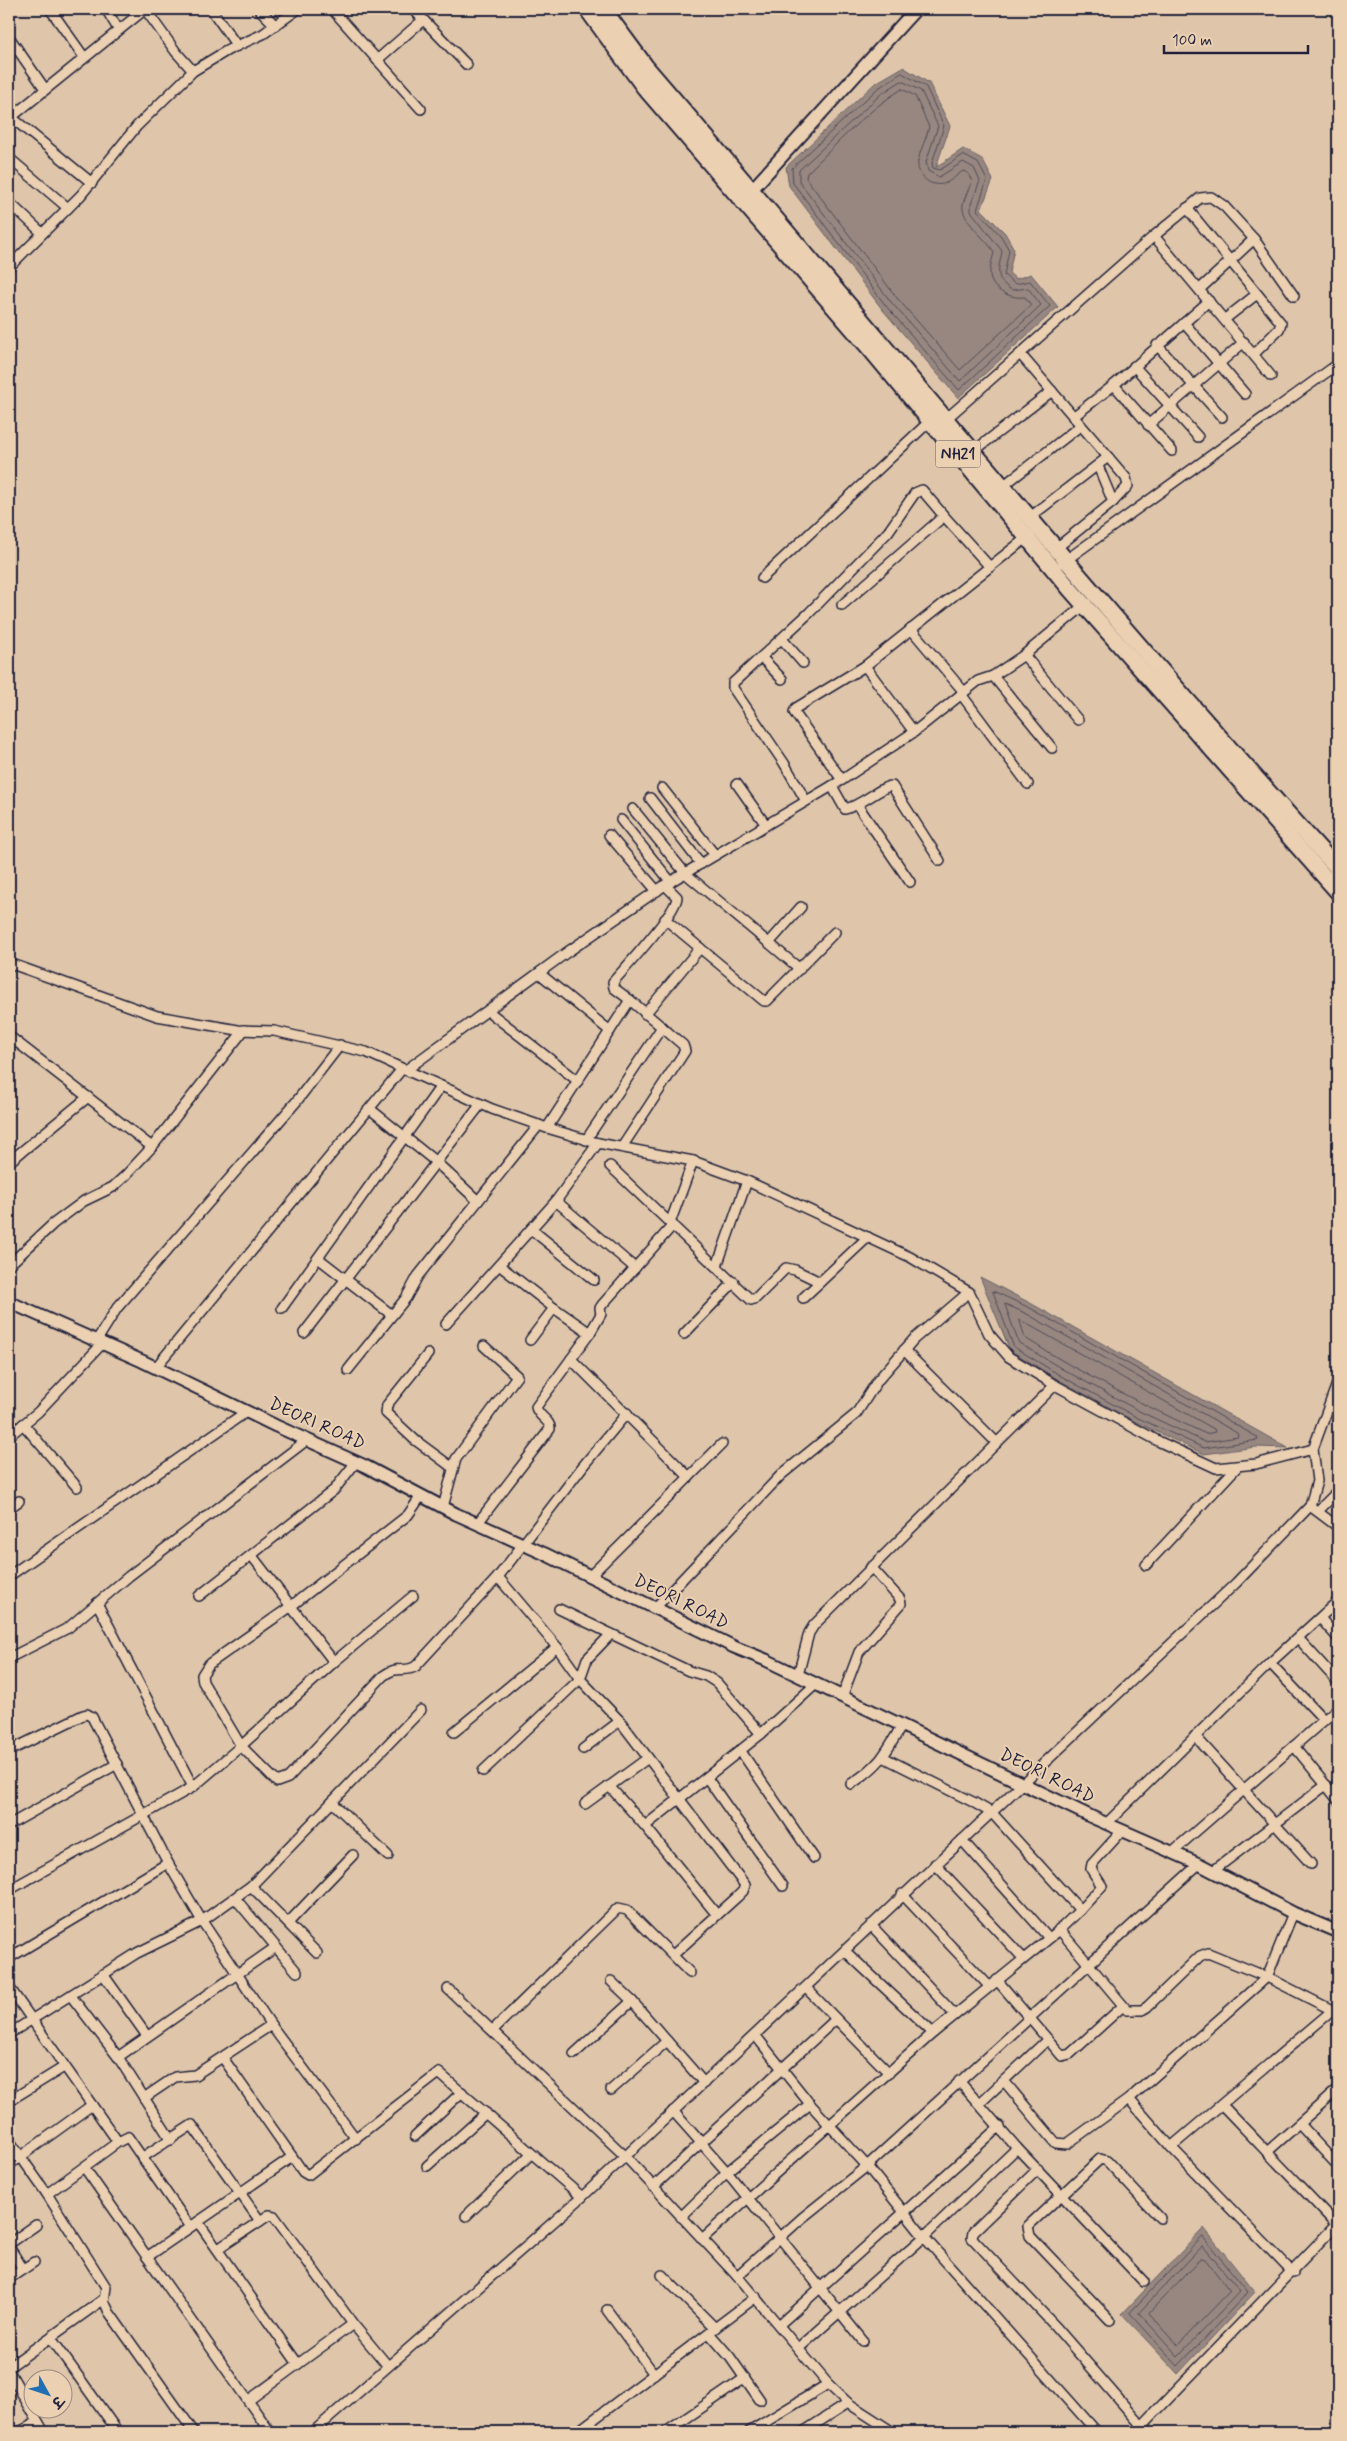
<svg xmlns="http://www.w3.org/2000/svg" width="1347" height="2441" viewBox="0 0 1347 2441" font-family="Mynerve,'Playpen Sans Deva',sans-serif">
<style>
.water{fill:#978780;stroke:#685f64}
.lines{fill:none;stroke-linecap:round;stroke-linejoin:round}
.shore{stroke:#514a57;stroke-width:1}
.street-casing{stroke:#22223b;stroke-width:12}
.secondary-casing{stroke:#22223b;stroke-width:15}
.highway-casing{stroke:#22223b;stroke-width:19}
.street{stroke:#ebd0b2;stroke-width:9}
.secondary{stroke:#ebd0b2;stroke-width:11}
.highway{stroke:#ebd0b2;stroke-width:15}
.labels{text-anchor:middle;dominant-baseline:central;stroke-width:4;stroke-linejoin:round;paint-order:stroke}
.shield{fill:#ebd0b2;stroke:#5e565f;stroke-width:1}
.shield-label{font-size:16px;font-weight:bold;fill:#22223b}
.street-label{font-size:18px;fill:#22223b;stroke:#ebd0b2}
</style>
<rect width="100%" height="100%" fill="#dfc6ab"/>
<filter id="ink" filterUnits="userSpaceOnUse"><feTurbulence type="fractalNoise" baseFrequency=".02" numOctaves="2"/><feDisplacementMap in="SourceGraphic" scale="10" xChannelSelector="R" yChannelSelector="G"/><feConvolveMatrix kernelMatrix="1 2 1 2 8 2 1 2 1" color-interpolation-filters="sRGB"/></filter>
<g filter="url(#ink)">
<!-- water -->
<g class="water">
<path d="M903 67 929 83 950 126 936 167 963 149 982 159 993 180 981 209 1005 233 1014 249 1009 273 1016 279 1031 274 1058 307 958 398 882 309 789 186 786 167 874 84Z"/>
<path d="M980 1277 1032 1304 1288 1448 1256 1447 1204 1454 1136 1422 1059 1380 1010 1350Z"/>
<path d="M1204 2228 1255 2292 1178 2374 1122 2314Z"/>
</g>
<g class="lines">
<!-- shore -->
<g class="shore">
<path d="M902 73 926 87 944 126 932 163 933 168 940 170 963 155 978 163 987 180 977 210 1001 236 1009 250 1004 275 1015 284 1030 281 1050 306 959 390 886 306 793 183 792 168 877 89Z"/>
<path d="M902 81 921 91 938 126 926 162 928 171 939 177 963 162 974 168 980 181 971 204V211L1002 251C999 269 993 279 1012 290L1028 288 1041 305 960 381 891 302 799 181V170L881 94Z"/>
<path d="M902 89 915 96 929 127C927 138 920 149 918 161 916 175 929 187 943 184 950 182 957 175 963 171L968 173 972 181C969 189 965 196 963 204 960 220 986 238 994 252 993 258 990 265 990 272 989 290 1010 299 1025 297L1031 305 960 370 897 298 806 178 807 173C837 144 866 111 902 89Z"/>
<path d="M993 1291 1030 1308 1257 1437 1258 1440 1204 1448 1138 1418 1061 1376 1014 1347Z"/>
<path d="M1005 1304 1027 1314 1237 1433 1238 1437 1205 1442 1141 1412 1064 1370 1019 1343Z"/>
<path d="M1020 1320 1214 1429 1215 1432 1206 1434C1144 1405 1083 1375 1025 1338Z"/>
<path d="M1203 2237 1248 2292 1178 2366 1130 2313Z"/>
<path d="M1203 2246 1240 2291 1178 2356 1139 2313Z"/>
<path d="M1202 2258 1205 2259 1230 2291 1178 2345 1149 2313Z"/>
</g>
<!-- street casing -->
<g class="street-casing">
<g id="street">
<path d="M50 9 84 57"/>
<path d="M106 9 118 29"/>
<path d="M145 9 176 52 193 71"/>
<path d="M211 9 237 46"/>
<path d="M259 9 275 25"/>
<path d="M332 9 421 109"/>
<path d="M413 9 467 65"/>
<path d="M9 37 45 89"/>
<path d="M377 60 423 20"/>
<path d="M11 117 92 183"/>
<path d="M9 119 144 10"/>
<path d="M9 158 68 208"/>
<path d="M9 202 42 233"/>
<path d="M1187 208 1281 323 1279 329 1254 354"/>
<path d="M1154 236 1271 376"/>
<path d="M9 267 81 195 137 126 193 71 228 50 263 34 298 9"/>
<path d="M1200 289 1254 239"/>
<path d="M1225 319 1257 294"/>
<path d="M1184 323 1245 394"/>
<path d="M1157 345 1222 417"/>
<path d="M1021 355 1126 478 1128 486 1113 502"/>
<path d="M1134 366 1198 437"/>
<path d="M1114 385 1172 451"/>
<path d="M1073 417 1114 385 1209 301"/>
<path d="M946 419 1154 236 1200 198 1211 197 1224 206 1254 239 1294 296"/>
<path d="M1148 425 1244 342"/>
<path d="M974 451 1052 391"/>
<path d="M1003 486 1080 426"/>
<path d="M1029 518 1108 457"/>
<path d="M1054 550 1113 502 1098 466"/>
<path d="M1062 563 1338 364"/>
<path d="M762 578 930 421"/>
<path d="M842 605 944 516 990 567"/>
<path d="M911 629 964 692"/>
<path d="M782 639 803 663"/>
<path d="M1024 655 1078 720"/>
<path d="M762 658 782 679"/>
<path d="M993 676 1052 748"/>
<path d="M961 694 1028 784"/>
<path d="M914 732 865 666 1030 535"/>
<path d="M842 780 794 712 796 708 865 666"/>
<path d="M737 784 766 825"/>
<path d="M832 786 845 809C861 806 883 785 892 786L940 861"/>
<path d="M662 788 715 855"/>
<path d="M650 798 701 864"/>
<path d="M806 801 784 763 733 688V683L809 613 888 532 915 493 922 490 944 516"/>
<path d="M858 806 910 882"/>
<path d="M633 809 685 873 800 969"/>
<path d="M621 820 671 882"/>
<path d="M609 835 657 891"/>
<path d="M665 919 764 1001H767L835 932"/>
<path d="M769 943 801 907"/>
<path d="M9 963 157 1016 238 1030 274 1031 366 1052 492 1109 547 1128 598 1143 693 1161 747 1181 910 1257 969 1292 989 1334 1009 1357 1055 1385 1160 1442 1216 1468 1256 1464 1313 1449"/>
<path d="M539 973 610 1031"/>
<path d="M488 1011 578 1081"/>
<path d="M645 1014 700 948"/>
<path d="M9 1036 152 1147"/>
<path d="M406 1070 566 953 665 885 842 780 914 732 978 681 993 676 1024 655 1087 603"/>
<path d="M370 1109 436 1162 478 1201"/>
<path d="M547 1128 630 1000 614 988 613 982C626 967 677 912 677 897L665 885"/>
<path d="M586 1140 662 1027"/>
<path d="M622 1147 685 1051 683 1045 630 1000"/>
<path d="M9 1162 88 1097"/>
<path d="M610 1166 751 1300 756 1298 786 1268 795 1270 820 1282"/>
<path d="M556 1201 635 1268"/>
<path d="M670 1223 693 1161"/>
<path d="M531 1229 594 1280"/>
<path d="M318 1258 392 1315"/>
<path d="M9 1265 53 1224 84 1201 113 1187 126 1175 152 1147 244 1030"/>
<path d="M499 1265 554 1308"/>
<path d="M717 1266 747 1181"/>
<path d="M803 1298 868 1237"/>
<path d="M282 1308 441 1086"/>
<path d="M446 1324 556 1201 598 1143"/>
<path d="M304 1333 481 1104"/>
<path d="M590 1333 601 1314 600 1308 602 1305 673 1225"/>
<path d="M684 1334 734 1282"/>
<path d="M97 1340 117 1308 296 1102 340 1045"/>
<path d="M904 1350 997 1443"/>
<path d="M428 1354 387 1405 386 1413 415 1440 453 1468"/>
<path d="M571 1359 689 1477"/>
<path d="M156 1367 402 1069"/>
<path d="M348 1370 406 1298 418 1276 539 1125"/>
<path d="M23 1424 77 1487"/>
<path d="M9 1436 38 1412 103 1343"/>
<path d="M1310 1506 1338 1527"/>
<path d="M443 1507 456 1459 517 1376 484 1346"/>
<path d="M9 1508 19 1501"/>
<path d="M1318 1511 1338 1491"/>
<path d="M477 1524 550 1429C551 1420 538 1417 536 1407L590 1333 554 1308 530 1340"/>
<path d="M252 1556 334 1662"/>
<path d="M1146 1565 1238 1466"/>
<path d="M9 1576 246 1412"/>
<path d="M590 1576 722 1444"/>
<path d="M498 1577 557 1647 580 1679"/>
<path d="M199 1596 334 1490 356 1462"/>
<path d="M413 1596 334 1662 241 1746 277 1782 288 1778 383 1676C398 1664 405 1674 416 1666L498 1577 583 1466 627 1413"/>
<path d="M97 1603 193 1787 241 1746 203 1682 202 1675 209 1664 290 1607 408 1515 421 1496"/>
<path d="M655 1608 781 1475 856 1414 878 1380 914 1339 969 1292"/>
<path d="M559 1609 689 1671 706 1676 717 1683 761 1734"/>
<path d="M1320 1618 1338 1638"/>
<path d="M1298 1638 1338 1682"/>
<path d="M9 1658 68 1628 129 1576 307 1440"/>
<path d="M1270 1663 1324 1720"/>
<path d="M798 1675 809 1633 814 1625 1055 1385"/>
<path d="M580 1679 587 1659 611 1634"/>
<path d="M842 1697 859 1652 901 1604 900 1599 871 1567"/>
<path d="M454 1732 557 1647"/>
<path d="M1195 1736 1311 1864"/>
<path d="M1294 1746 1338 1800"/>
<path d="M583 1749 620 1721"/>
<path d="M740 1750 814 1858"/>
<path d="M9 1751 83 1715 87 1714 92 1717 168 1863 202 1921 271 2025"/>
<path d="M883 1757 973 1802 992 1813 1080 1910 1102 1886 1091 1869 1092 1864 1122 1831"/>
<path d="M483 1771 580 1679 620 1721 745 1885 743 1891 737 1897 673 1955"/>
<path d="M707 1778 783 1886"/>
<path d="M851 1784C880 1765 885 1755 902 1725"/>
<path d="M609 1786 645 1826"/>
<path d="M332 1802 388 1856"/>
<path d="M585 1804 648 1758"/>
<path d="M1106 1824 1270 1663 1338 1601"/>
<path d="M9 1825 117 1764"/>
<path d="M962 1840 1049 1938"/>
<path d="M1172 1852 1338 1708"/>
<path d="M935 1864 1023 1958"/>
<path d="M1213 1871 1326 1785"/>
<path d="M251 1886 317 1953"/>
<path d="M9 1890 193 1787"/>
<path d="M902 1894 989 1986"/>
<path d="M235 1898 297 1972"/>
<path d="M717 1915 645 1826 761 1734 816 1684"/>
<path d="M288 1923 353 1855"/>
<path d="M871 1925 955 2015"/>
<path d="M1059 1929 1127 2010H1142L1147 2007 1200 1956 1208 1953 1267 1977 1338 2013"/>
<path d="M845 1951 933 2033"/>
<path d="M9 1958 168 1863"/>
<path d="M103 1974 147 2036"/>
<path d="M997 1980 1062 2056 1070 2054 1123 2006"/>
<path d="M611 1981 632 2001 704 2083"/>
<path d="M9 1987 118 2142"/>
<path d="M806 1988 889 2073"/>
<path d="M448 1989 625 2156 737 2276 828 2384 848 2403 893 2432"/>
<path d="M71 1996 118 2057 171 2140"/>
<path d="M493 2030 618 1908 627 1910 690 1973"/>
<path d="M9 2034 137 1953 202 1921 251 1886 421 1710"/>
<path d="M755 2035 810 2104 867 2166 924 2237 1097 2432"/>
<path d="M574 2054 632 2001"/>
<path d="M118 2057 276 1947"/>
<path d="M223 2058 303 2172 308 2175 439 2073 582 2197"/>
<path d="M959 2081 1017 2148 1144 2282"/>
<path d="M1004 2081 1056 2143 1067 2144 1129 2099 1267 1977 1293 1913"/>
<path d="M611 2090 667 2041"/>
<path d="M144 2098 175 2077 195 2075 271 2025 356 2139"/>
<path d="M1129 2099 1171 2147 1293 2273"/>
<path d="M9 2101 64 2067"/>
<path d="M979 2104 1047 2040"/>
<path d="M1222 2105 1337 2225"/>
<path d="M673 2111 727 2172 863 2341"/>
<path d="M1299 2124 1338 2166"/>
<path d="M415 2136 462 2092"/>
<path d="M9 2140 47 2194 106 2287 104 2301 109 2312 194 2432"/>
<path d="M1171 2147 1333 2010"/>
<path d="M1267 2152 1338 2089"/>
<path d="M143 2157 192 2125 260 2221"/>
<path d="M9 2165 92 2105"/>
<path d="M427 2166 486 2113"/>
<path d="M84 2167 270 2432"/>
<path d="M1038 2169 973 2232 972 2238 1055 2326 1142 2426"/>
<path d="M653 2187 835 2020"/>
<path d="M47 2194 118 2142 128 2137 190 2227"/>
<path d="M466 2216 531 2154"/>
<path d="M681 2217 727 2172 810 2104"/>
<path d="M198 2222 298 2364 353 2324"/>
<path d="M702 2239 933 2033 1057 1932 1080 1910"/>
<path d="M9 2244 36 2225"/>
<path d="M9 2247 23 2269"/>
<path d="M218 2249 269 2215 274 2216 353 2324 388 2366"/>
<path d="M147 2257 292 2157"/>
<path d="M662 2275 715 2328"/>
<path d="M13 2276 34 2262"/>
<path d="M737 2276 802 2218 867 2166 1199 1864"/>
<path d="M607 2310 654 2374"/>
<path d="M1110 2320 1030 2236 1028 2226 1100 2159 1107 2161 1160 2218"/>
<path d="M780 2324 1000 2126"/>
<path d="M709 2333 730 2357 760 2400"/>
<path d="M51 2338 118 2432"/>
<path d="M799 2348 924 2237 1017 2148"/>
<path d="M9 2367 104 2299"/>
<path d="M9 2371 44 2432"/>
<path d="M249 2400 298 2364"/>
<path d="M19 2432 38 2422"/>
<path d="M313 2432 582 2197 1236 1583 1310 1506 1317 1481 1313 1449 1338 1381"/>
<path d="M577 2432 756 2297"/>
<path d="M666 2432 745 2378"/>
<path d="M749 2432 828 2384"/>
<path d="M803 2432 848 2403"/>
<path d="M1136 2432 1338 2223"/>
</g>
</g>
<!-- secondary casing -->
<g class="secondary-casing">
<g id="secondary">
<path d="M746 196 916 9"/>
<path d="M9 1302 142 1361 276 1426 365 1466 456 1514 545 1554 734 1647 766 1660 1096 1819 1199 1864 1293 1913 1338 1932"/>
</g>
</g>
<!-- highway casing -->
<g class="highway-casing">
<g id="highway">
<path d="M587 9 644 87 871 350 1070 589 1338 892"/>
<path d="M603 9 646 67C877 335 1100 608 1338 869"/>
</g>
</g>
<!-- street -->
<use href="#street" class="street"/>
<!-- secondary -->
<use href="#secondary" class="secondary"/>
<!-- highway -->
<use href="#highway" class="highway"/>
</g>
</g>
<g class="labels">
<!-- shield labels -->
<rect class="shield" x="935.5" y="440.5" width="45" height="27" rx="4"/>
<g class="shield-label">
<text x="958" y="454">NH21</text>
</g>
<!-- street labels -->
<g class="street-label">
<text transform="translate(317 1424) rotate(24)">DEORI ROAD</text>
<text transform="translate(681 1602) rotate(26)">DEORI ROAD</text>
<text transform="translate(1047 1776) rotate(26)">DEORI ROAD</text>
</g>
</g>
<!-- margin -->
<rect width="1347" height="2441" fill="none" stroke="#ebd0b2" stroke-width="30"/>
<rect x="15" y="15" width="1317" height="2411" fill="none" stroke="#22223b" stroke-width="2" filter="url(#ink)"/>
<!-- north arrow -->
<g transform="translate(48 2394) rotate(130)"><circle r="24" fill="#ebd0b2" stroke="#9b8a82"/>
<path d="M0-4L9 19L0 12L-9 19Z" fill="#1f6fb2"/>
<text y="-8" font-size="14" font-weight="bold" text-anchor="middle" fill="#22223b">उ</text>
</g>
<!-- scale -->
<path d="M1164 45v8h144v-8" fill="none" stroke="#22223b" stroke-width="2.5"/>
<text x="1172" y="45" font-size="15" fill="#22223b" stroke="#ebd0b2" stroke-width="4" paint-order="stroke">100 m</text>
</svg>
